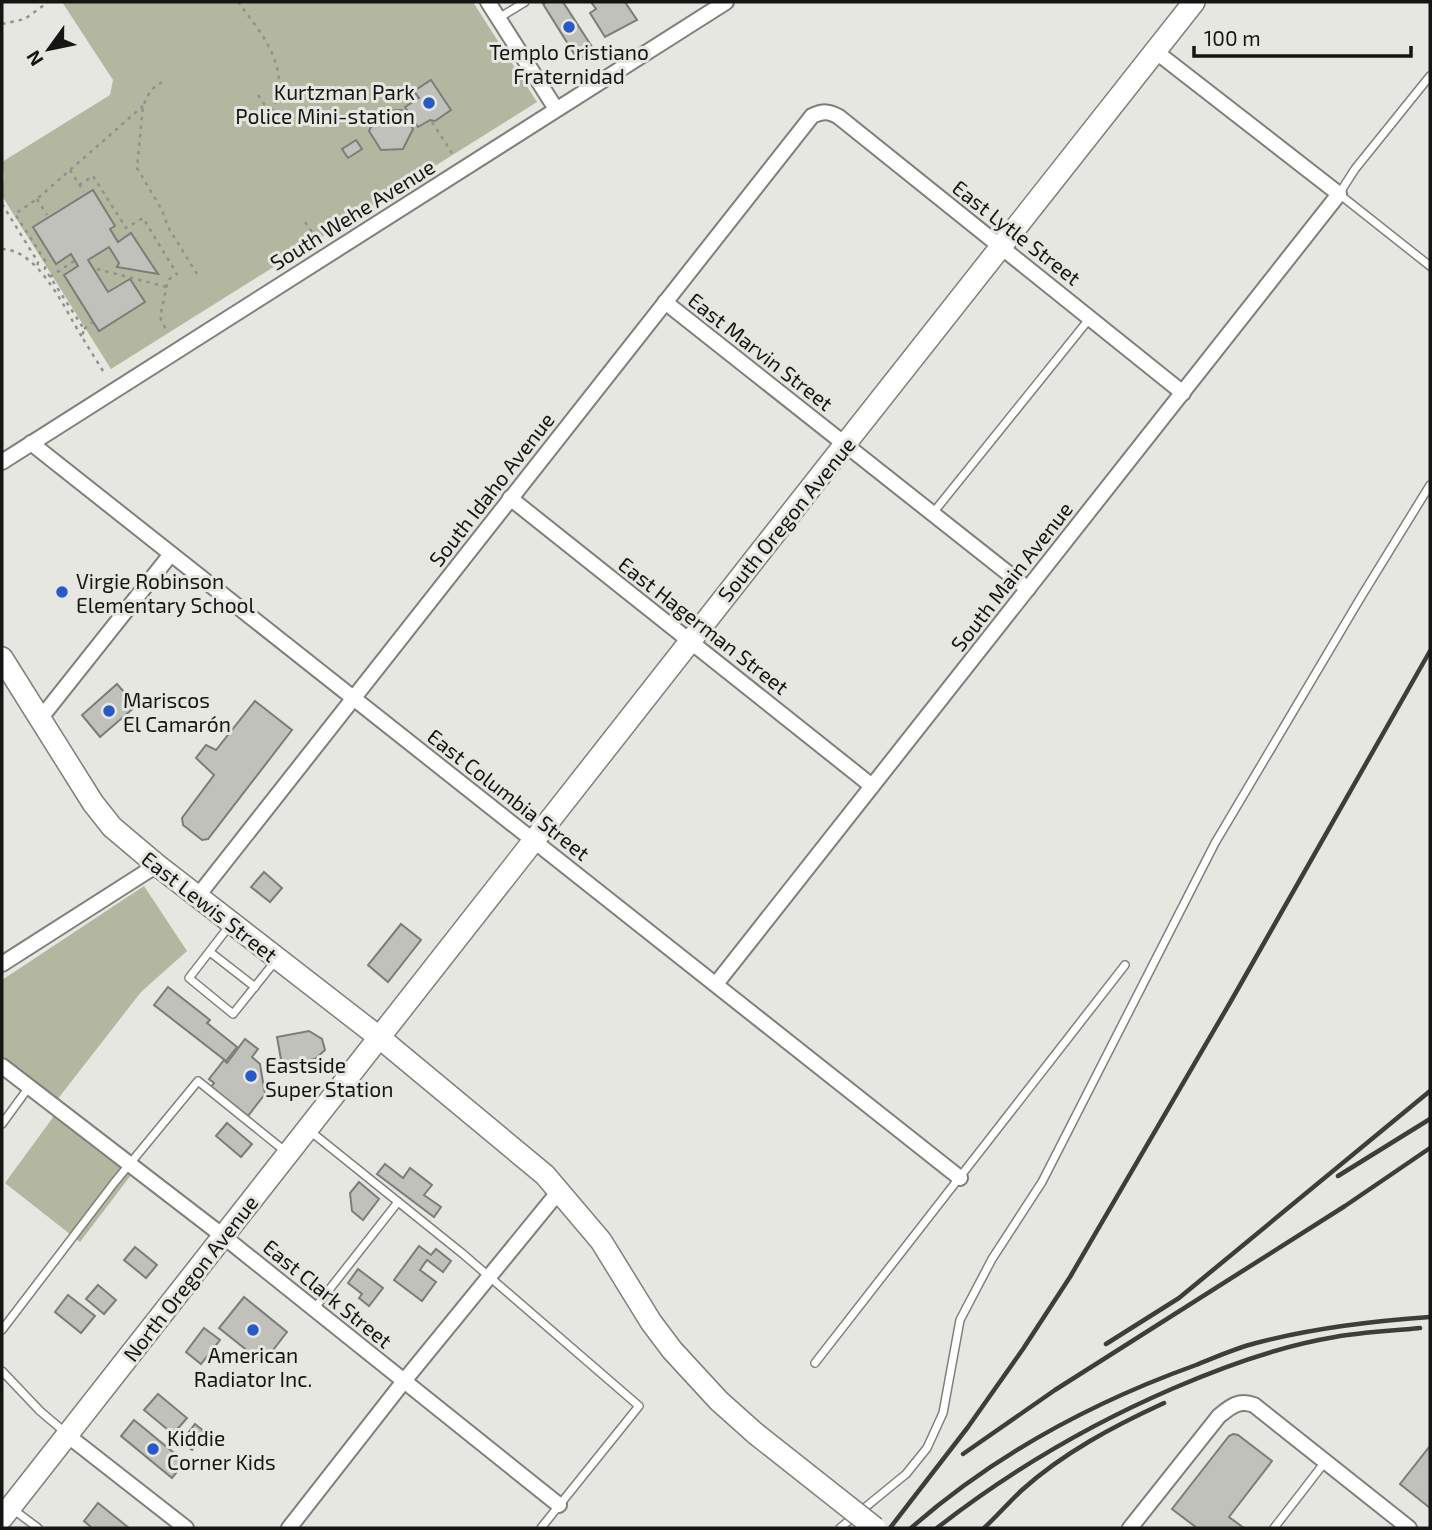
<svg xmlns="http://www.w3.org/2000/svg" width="1432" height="1530" viewBox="0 0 1432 1530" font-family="'Exo 2',sans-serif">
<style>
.green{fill:#b4b7a0}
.building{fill:#c0c1ba;stroke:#7d7d77;stroke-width:2}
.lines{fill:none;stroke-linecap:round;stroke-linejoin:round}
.lane-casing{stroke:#7f8079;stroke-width:10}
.street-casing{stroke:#7f8079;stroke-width:18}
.primary-casing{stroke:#7f8079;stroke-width:24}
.path{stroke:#91928d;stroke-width:2.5;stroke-dasharray:3.5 5;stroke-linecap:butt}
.lane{stroke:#fff;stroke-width:7}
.street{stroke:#fff;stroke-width:14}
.primary{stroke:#fff;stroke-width:21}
.rail{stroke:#3d3e3a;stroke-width:4.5}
.primary-bridge-casing{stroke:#7f8079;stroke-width:24;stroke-linecap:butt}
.primary-bridge{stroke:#fff;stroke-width:21}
.poi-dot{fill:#265ac8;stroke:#e6e7e0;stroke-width:2.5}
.labels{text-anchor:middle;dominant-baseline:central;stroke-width:6;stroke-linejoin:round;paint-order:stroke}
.poi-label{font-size:21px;fill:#151613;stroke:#e6e7e0;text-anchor:start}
.street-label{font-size:21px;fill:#151613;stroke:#e6e7e0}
</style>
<rect width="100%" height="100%" fill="#e6e7e0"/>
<!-- green -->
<g class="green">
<path d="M62 2H473L537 102 111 369 2 196 4 176 2 162 110 95 113 80Z"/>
<path d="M144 886 187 951 141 992 57 1100 2 1058V980Z"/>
<path d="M54 1116 131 1175 80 1242 5 1183Z"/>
</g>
<!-- building -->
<g class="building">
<path d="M547 2H563L594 50 578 60 543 4Z"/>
<path d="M591 2H625L637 20 605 37 590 13 596 9Z"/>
<path d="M431 80 451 110 435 121 430 120 418 127 405 107 419 98 414 91Z"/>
<path d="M402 110 413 129 403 149 381 150 369 131 379 111Z"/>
<path d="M356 140 362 149 348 158 342 149Z"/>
<path d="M93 190 115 226 110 229 118 242 131 233 158 274 117 267 119 263 109 247 88 260 108 292 130 279 145 302 99 331 64 275 78 266 71 254 56 264 33 227Z"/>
<path d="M117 684 136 706 100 737 82 715Z"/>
<path d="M255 701 292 730 208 839 202 840 183 825 182 818 214 775 196 758 206 745 216 750Z"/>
<path d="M264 872 282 888 270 902 251 887Z"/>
<path d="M401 924 421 940 388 982 368 965Z"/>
<path d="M168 987 210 1020 207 1023 237 1047 226 1061 154 1005Z"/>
<path d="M309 1031 322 1039 325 1050 315 1059 282 1065 277 1037Z"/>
<path d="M245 1039 258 1049 252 1057 260 1064 265 1094 248 1116 211 1087 214 1083 209 1079 224 1060 227 1063Z"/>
<path d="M227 1123 252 1144 241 1157 216 1136Z"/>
<path d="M385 1164 403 1178 410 1168 432 1185 424 1195 441 1207 434 1217 377 1174Z"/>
<path d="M359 1182 379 1199 363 1220 352 1211 350 1193Z"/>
<path d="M419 1246 431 1255 436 1249 451 1261 443 1272 427 1260 420 1270 436 1282 422 1301 394 1280Z"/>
<path d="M135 1247 157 1265 146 1278 124 1260Z"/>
<path d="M358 1269 383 1288 369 1306 359 1298 362 1294 348 1283Z"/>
<path d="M98 1285 116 1300 104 1314 86 1299Z"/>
<path d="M68 1295 95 1316 81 1333 55 1312Z"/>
<path d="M244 1297 287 1332 263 1363 219 1328Z"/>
<path d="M204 1328 220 1340 201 1364 186 1352Z"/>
<path d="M158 1394 187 1418 173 1434 144 1410Z"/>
<path d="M134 1420 185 1462 172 1478 121 1436Z"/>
<path d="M195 1424 206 1433 192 1450 181 1442Z"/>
<path d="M1233 1434 1238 1435 1272 1461 1229 1517 1244 1528H1197L1172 1509 1229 1436Z"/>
<path d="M1430 1446V1508L1400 1484Z"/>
<path d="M98 1503 129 1528H92L84 1521Z"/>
</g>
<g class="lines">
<!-- lane casing -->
<g class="lane-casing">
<g id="lane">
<path d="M499 18 525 2"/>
<path d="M1430 76 1355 169 1339 194 1430 266"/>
<path d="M933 513 1090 318"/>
<path d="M230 925 189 978 233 1014 277 959"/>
<path d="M210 952 255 987"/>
<path d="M2 1124 29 1087"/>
<path d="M310 1131 463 1254 639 1406 541 1528"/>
<path d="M314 1309 398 1202"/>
<path d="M2 1330 114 1183 198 1081 286 1152"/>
<path d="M815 1363 1125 965"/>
<path d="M2 1371 40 1411 67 1434"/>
<path d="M14 1510 38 1528"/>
<path d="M840 1528 906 1474 927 1448 943 1413 960 1320 992 1259 1042 1182 1215 843 1361 597 1430 485"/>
<path d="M1274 1528 1325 1462"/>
</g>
</g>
<!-- street casing -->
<g class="street-casing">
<g id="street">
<path d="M488 2 556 109"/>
<path d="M665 302 1028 589"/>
<path d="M31 443 960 1178"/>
<path d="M2 462 726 2"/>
<path d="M510 498 872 786"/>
<path d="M40 719 171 554"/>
<path d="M197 897 812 116C823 111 829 111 839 117L1183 393"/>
<path d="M2 964 157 865"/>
<path d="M716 984 1339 194 1155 51"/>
<path d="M2 1066 223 1236 559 1505"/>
<path d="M67 1435 186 1528"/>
<path d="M289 1528 404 1381 560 1190"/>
<path d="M1130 1528 1219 1416C1230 1407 1239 1399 1254 1405L1409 1528"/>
</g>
</g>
<!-- primary casing -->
<g class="primary-casing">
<g id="primary">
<path d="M2 658 93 803 112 827 157 865 380 1038 545 1175 601 1241 651 1322 672 1350 719 1401 756 1434"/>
<path d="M2 1518C399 1012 795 506 1194 2"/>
</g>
</g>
<!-- path -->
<g class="path">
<path d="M238 2C262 34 293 69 272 112"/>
<path d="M2 24 25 19 48 2"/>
<path d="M162 82 151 90 143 106 137 168 162 210 168 227 197 274"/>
<path d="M258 95 267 108 281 117 374 119"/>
<path d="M432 122 452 153"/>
<path d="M70 170 84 192"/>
<path d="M79 185 93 176 126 228 143 218 177 274 168 280 160 317 167 332"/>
<path d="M37 199 47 215"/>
<path d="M2 204 38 262 37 267"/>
<path d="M305 222 316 238"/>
<path d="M2 249C39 250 64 308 82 337"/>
<path d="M97 269 167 287"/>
<path d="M50 277 74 261"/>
<path d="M84 329 93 322"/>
<path d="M103 371 82 337 84 329 45 269 46 262 15 214 37 199 143 106"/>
</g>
<!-- lane -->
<use href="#lane" class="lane"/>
<!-- street -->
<use href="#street" class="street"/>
<!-- primary -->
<use href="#primary" class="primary"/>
<!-- rail -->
<g class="rail">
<path d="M1338 1176 1430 1119"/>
<path d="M1106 1344 1179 1298 1430 1091"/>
<path d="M963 1454 1055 1390 1345 1206 1430 1148"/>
<path d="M890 1528 968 1427 1023 1349 1070 1277 1231 1001 1430 651"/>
<path d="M911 1528C993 1456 1093 1402 1196 1365 1216 1357 1236 1348 1256 1343 1313 1328 1372 1321 1430 1317"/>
<path d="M937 1528C1010 1471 1088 1425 1174 1388 1225 1366 1280 1346 1335 1337 1363 1332 1392 1331 1420 1328"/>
<path d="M984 1528C997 1516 1009 1502 1022 1490 1063 1453 1114 1426 1164 1403"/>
</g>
<!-- primary-bridge casing -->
<g class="primary-bridge-casing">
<path id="primary-bridge" d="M756 1434 875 1528"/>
</g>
<!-- primary-bridge -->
<use href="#primary-bridge" class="primary-bridge"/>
</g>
<!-- markers -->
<g class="poi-dot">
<circle cx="569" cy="27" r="7"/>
<circle cx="429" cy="103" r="7"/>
<circle cx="62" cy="592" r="7"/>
<circle cx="109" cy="711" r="7"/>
<circle cx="251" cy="1076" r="7"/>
<circle cx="253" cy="1330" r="7"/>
<circle cx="153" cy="1449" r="7"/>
</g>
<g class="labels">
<!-- poi labels -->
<g class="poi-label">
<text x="569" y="51" text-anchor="middle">Templo Cristiano<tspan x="569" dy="24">Fraternidad</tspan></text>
<text x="415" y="91" text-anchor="end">Kurtzman Park<tspan x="415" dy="24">Police Mini-station</tspan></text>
<text x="76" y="580">Virgie Robinson<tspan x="76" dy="24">Elementary School</tspan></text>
<text x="123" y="699">Mariscos<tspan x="123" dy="24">El Camarón</tspan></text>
<text x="265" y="1064">Eastside<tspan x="265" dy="24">Super Station</tspan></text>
<text x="253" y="1354" text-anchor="middle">American<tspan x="253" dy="24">Radiator Inc.</tspan></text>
<text x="167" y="1437">Kiddie<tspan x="167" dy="24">Corner Kids</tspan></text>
</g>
<!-- street labels -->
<g class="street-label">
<text transform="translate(352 214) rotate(-32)">South Wehe Avenue</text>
<text transform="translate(1017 232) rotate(38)">East Lytle Street</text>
<text transform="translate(761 351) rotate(38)">East Marvin Street</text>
<text transform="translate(491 489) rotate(-52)">South Idaho Avenue</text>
<text transform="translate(786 519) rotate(-51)">South Oregon Avenue</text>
<text transform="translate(1011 576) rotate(-52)">South Main Avenue</text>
<text transform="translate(704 625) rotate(38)">East Hagerman Street</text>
<text transform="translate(509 794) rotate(38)">East Columbia Street</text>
<text transform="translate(210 906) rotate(38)">East Lewis Street</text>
<text transform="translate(190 1278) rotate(-52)">North Oregon Avenue</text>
<text transform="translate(328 1293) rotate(39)">East Clark Street</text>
</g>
</g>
<!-- border -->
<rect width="1432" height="1530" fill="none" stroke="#151613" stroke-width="7"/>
<!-- north arrow -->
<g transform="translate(49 49) rotate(237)" stroke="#e6e7e0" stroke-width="5" paint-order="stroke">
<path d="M0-5L12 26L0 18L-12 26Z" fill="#151613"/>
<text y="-10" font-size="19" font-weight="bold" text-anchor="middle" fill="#151613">N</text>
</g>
<!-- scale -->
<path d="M1194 46v10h217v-10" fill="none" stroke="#151613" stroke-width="3.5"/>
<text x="1204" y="46" font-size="21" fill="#151613" stroke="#e6e7e0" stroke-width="5" paint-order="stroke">100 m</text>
</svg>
